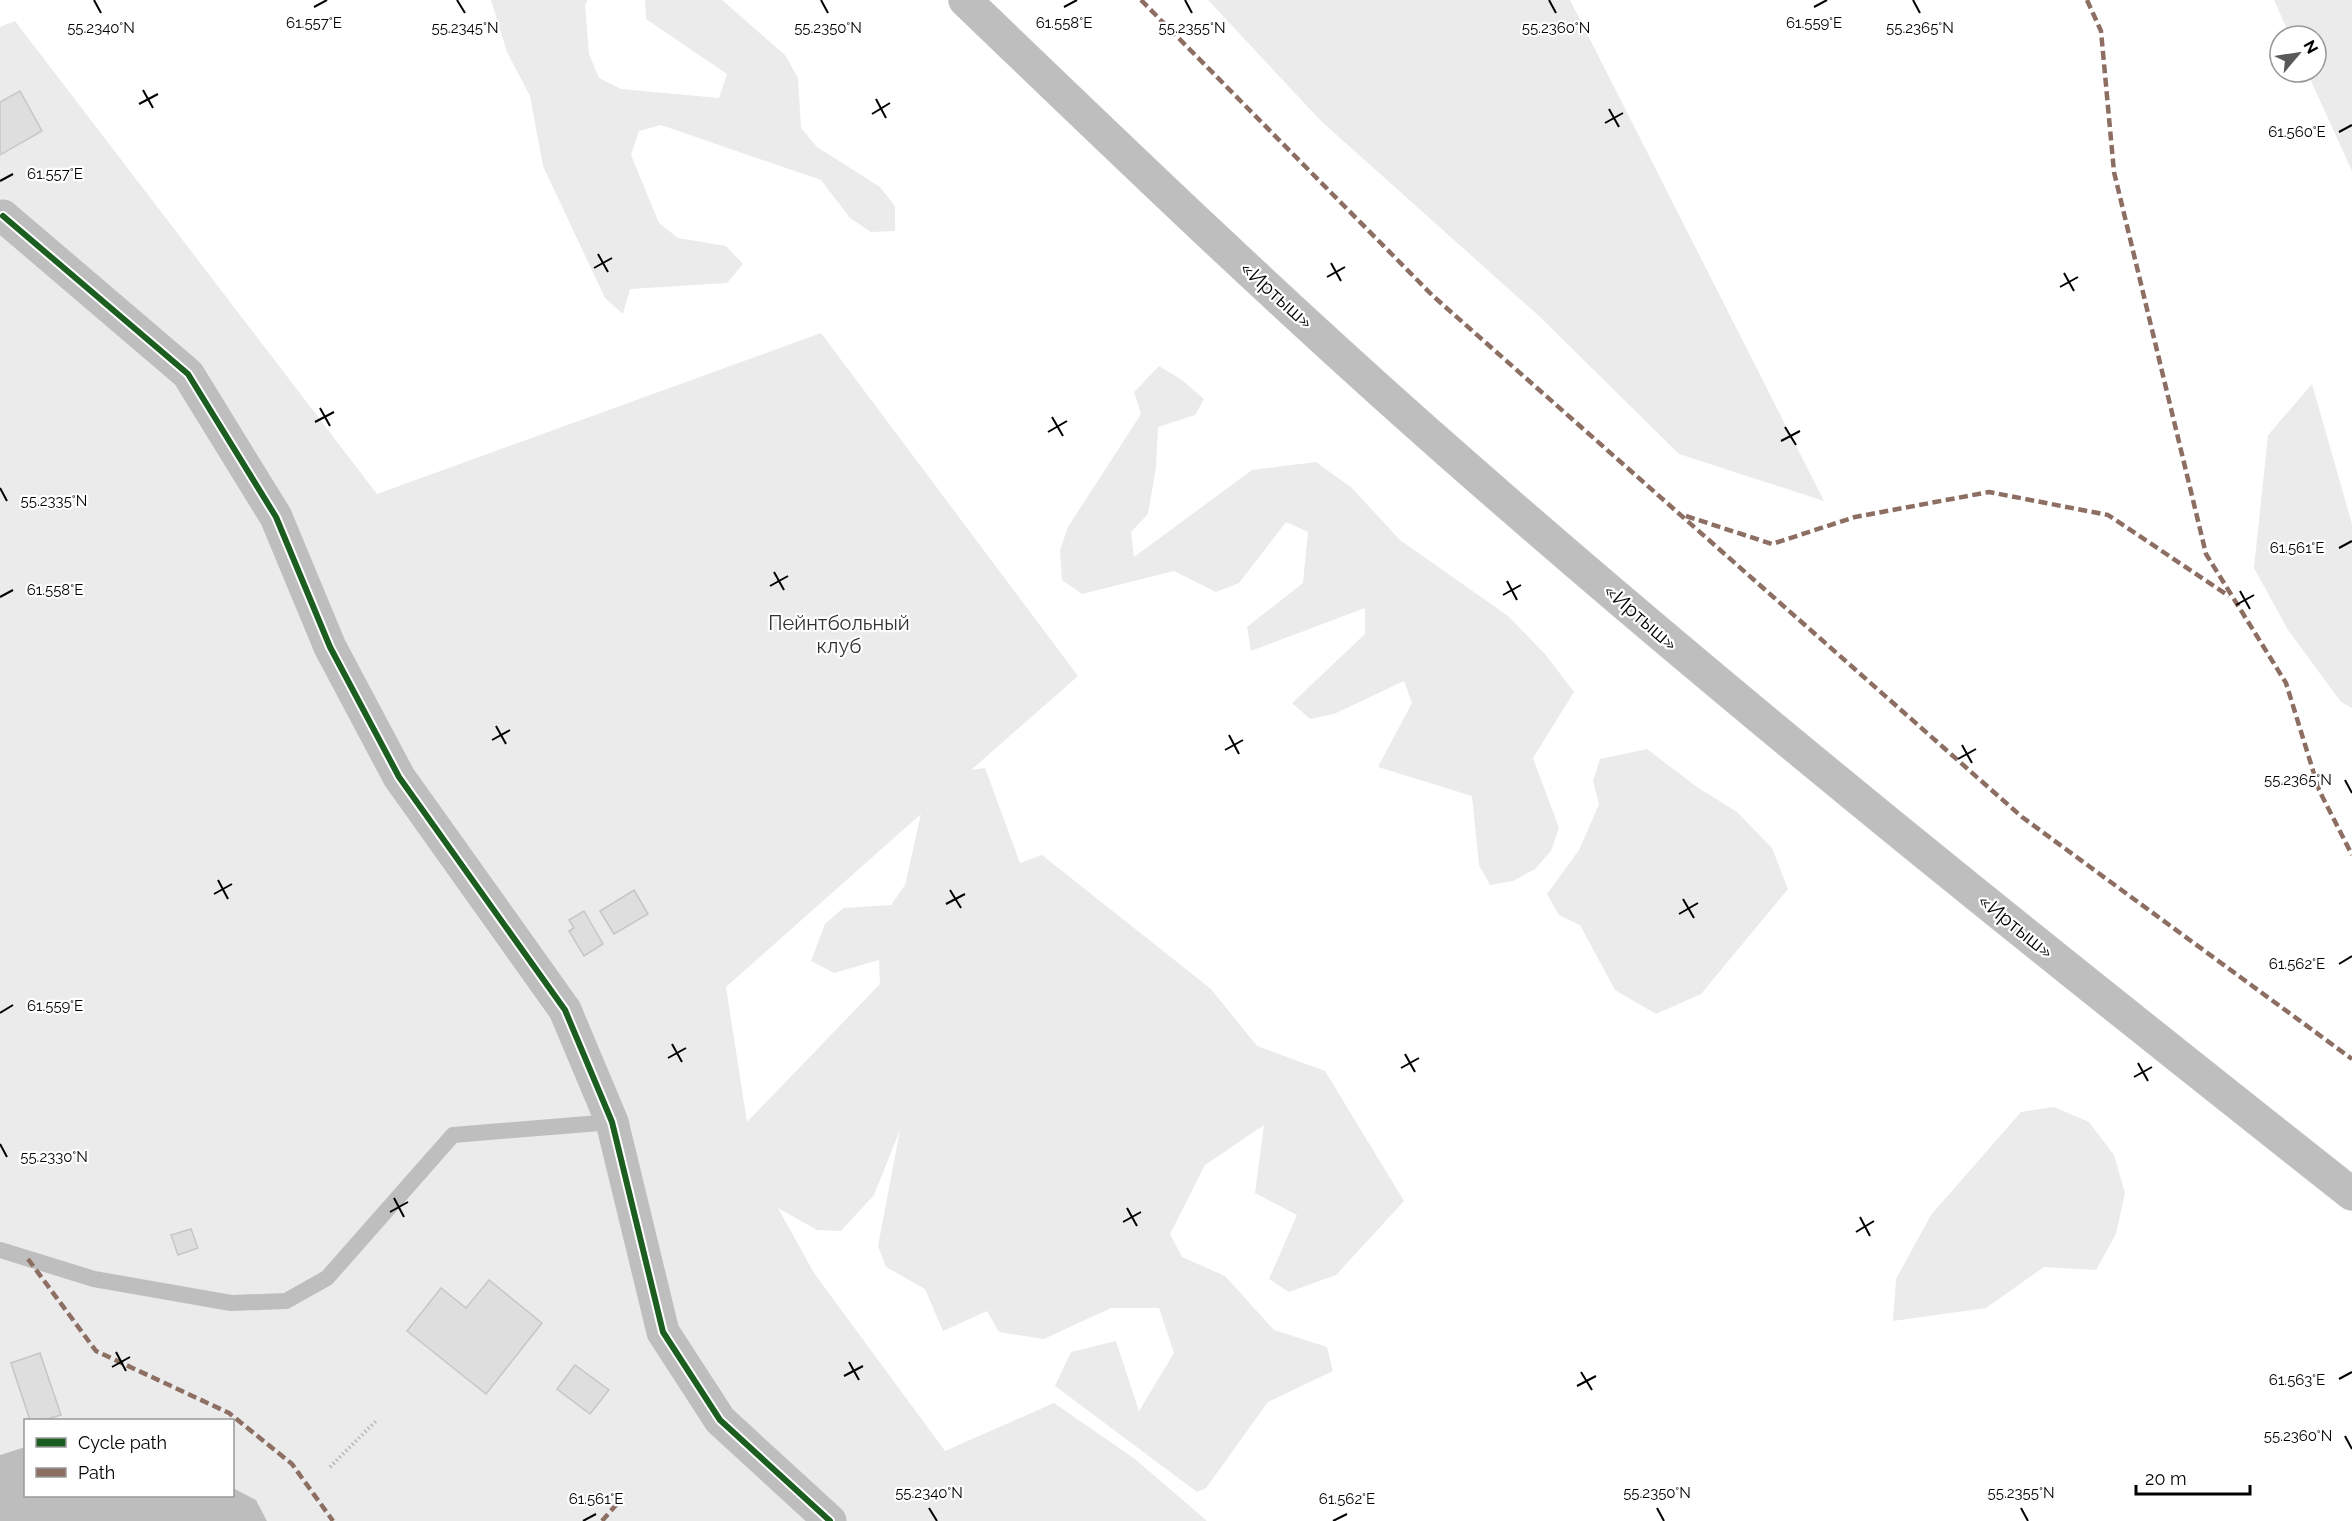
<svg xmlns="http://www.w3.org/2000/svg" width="2352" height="1521" viewBox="0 0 2352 1521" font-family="Raleway,sans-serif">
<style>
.green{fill:#ebebeb;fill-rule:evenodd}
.water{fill:#bdbdbd}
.building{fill:#dedede;stroke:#c6c6c6;stroke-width:1.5}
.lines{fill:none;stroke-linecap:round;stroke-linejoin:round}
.primary-casing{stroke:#dbdbdb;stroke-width:34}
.path{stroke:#b9b9b9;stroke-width:4;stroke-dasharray:1.5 3;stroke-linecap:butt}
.service{stroke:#bebebe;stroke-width:16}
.minor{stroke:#bebebe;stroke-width:33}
.primary{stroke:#bebebe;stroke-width:33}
.quiet{stroke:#8d6e63;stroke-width:4.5;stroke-dasharray:9 4.5;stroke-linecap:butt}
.cycleway-casing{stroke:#fff;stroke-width:10}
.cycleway{stroke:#1b5e20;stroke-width:6}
.ticks{fill:none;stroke:#000;stroke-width:2}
.labels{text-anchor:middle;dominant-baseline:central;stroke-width:4.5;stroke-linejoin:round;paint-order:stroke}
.street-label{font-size:20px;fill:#000;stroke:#fff}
.park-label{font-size:20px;fill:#313131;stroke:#fff}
.ticks-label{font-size:15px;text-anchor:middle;fill:#000;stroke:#fff;stroke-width:4.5;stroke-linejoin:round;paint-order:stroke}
</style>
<rect width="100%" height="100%" fill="#fff"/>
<!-- green -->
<g class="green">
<path d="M491 0H588L585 5 589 54 599 78 621 89 719 98 727 74 646 19 645 0H722L785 55 798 78 801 128 817 147 880 187 895 206V231L871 232 850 218 821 180 661 125 639 131 631 155 659 223 678 238 726 246 743 264 727 283 630 289 623 314 605 298 543 166 530 96 507 52Z"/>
<path d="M1208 0H1570L1824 501 1679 454 1540 317 1321 121Z"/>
<path d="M2274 0H2352V171L2307 72H2316V36H2290Z"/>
<path d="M15 21 377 494 821 333 1078 676 971 770 985 768 1020 863 1042 855 1211 989 1257 1046 1325 1071 1404 1201 1336 1275 1289 1292 1269 1279 1297 1215 1255 1193 1264 1125 1205 1165 1170 1234 1182 1257 1225 1276 1274 1330 1327 1347 1333 1371 1268 1402 1206 1488 1197 1492 1055 1386 1071 1352 1116 1341 1139 1411 1174 1353 1159 1308H1111L1044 1339 999 1332 987 1311 943 1331 925 1289 886 1267 878 1246 900 1130 874 1195 841 1231 817 1230 778 1208 814 1273 945 1451 1054 1403 1135 1459 1207 1521H267L256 1500 233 1488 232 1420H26L25 1447 0 1455V27ZM921 814 905 885 891 905 843 908 825 924 811 961 834 973 879 960 880 984 747 1122 726 987Z"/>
<path d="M1159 366 1182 380 1204 399 1195 415 1158 427 1156 467 1148 514 1131 532 1134 557 1252 470 1316 462 1352 488 1400 540 1508 616 1545 654 1574 692 1533 758 1559 828 1551 851 1535 869 1513 881 1490 885 1479 865 1472 796 1378 767 1412 703 1404 681 1334 714 1310 719 1292 703 1365 634V608L1251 651 1247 627 1303 583 1308 532 1286 522 1239 583 1216 592 1174 571 1082 594 1062 580 1060 550 1068 527 1141 414 1134 392Z"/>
<path d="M2312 384 2352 524V708L2341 702 2288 630 2254 568 2268 435Z"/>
<path d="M1647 749 1697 787 1737 812 1772 848 1788 889 1701 994 1656 1014 1615 990 1580 925 1559 915 1547 894 1579 850 1599 804 1593 781 1600 759Z"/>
<path d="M2054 1107 2089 1122 2114 1155 2125 1193 2116 1234 2096 1270 2044 1267 1986 1308 1893 1321 1896 1279 1931 1215 2021 1112Z"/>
</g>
<!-- water -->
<path class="water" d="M25 1447 26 1496H232L233 1488 256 1500 267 1521H0V1455Z"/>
<!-- building -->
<g class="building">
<path d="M20 91 42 131 0 155V102Z"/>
<path d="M634 890 648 914 614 934 600 911Z"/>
<path d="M584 911 603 944 584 956 569 931 574 928 569 920Z"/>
<path d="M191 1229 198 1248 178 1255 171 1235Z"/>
<path d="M489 1280 542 1323 486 1394 407 1331 441 1288 466 1308Z"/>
<path d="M40 1353 61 1415 44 1420H30L11 1363Z"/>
<path d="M575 1365 609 1390 590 1414 557 1389Z"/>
</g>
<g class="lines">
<!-- primary casing -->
<g class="primary-casing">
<path id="primary" d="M965 0C1124 153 1283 306 1449 452 1742 710 2046 952 2352 1194"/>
</g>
<!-- path -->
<path class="path" d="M330 1467 377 1420"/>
<!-- service -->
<path class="service" d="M0 1250 94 1279 231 1303 286 1301 327 1278 453 1135 612 1122"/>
<!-- minor -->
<path class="minor" d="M3 216 188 374 276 517 330 647 399 777 565 1010 612 1122 663 1332 720 1420 830 1521"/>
<!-- primary -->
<use href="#primary" class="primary"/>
<!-- quiet -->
<g class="quiet">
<path d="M1141 0 1433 296 2022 817 2352 1059"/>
<path d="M2087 0 2101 31 2114 172 2206 554 2286 683 2319 790 2352 855"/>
<path d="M1686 516 1772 544 1855 517 1989 492 2108 515 2229 596"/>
<path d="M28 1259 96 1351 229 1413 292 1464 333 1521"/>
<path d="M602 1521 616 1505"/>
</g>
<!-- cycleway casing -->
<g class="cycleway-casing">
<path id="cycleway" d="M3 216 188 374 276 517 330 647 399 777 565 1010 612 1122 663 1332 720 1420 830 1521"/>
</g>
<!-- cycleway -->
<use href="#cycleway" class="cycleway"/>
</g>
<!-- ticks -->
<path class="ticks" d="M94 0 101 13M457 0 465 13M821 0 828 13M1185 0 1192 13M1549 0 1556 13M1913 0 1920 13M314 7 327 0M1064 7 1077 0M1814 7 1827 0M143 90 153 108M876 99 886 118M139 104 158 94M1609 109 1619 127M872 114 890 103M1605 123 1623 113M2339 132 2352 125M0 181 13 174M598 254 608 272M1331 263 1341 281M594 268 612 258M2064 273 2074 291M1327 277 1345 267M2060 287 2078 277M320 408 330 426M1052 417 1063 436M315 422 334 412M1785 427 1796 445M1048 432 1067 421M1781 441 1800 431M0 488 7 501M2339 548 2352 541M774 572 784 590M1507 581 1517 600M770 586 788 576M2240 591 2250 609M1503 595 1521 585M0 597 13 590M2236 605 2254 595M496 726 506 744M1229 735 1239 754M492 740 510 730M1962 745 1972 763M1225 750 1243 740M1958 759 1976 749M2345 780 2352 793M218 880 228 899M950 890 961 908M214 894 232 884M1683 899 1694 918M946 904 965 894M1679 914 1698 903M2339 964 2352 956M0 1013 13 1005M672 1044 682 1062M1405 1054 1415 1072M668 1058 686 1048M2138 1063 2148 1081M1401 1068 1419 1058M2134 1077 2152 1067M0 1144 7 1157M394 1198 404 1217M1127 1208 1137 1226M390 1212 408 1202M1860 1217 1870 1236M1123 1222 1141 1212M1856 1232 1874 1221M116 1352 126 1371M849 1362 859 1380M112 1367 130 1357M1581 1372 1592 1390M844 1376 863 1366M2339 1379 2352 1372M1577 1386 1596 1376M2345 1436 2352 1449M929 1508 937 1521M1657 1508 1664 1521M2021 1508 2028 1521M583 1521 596 1514M1333 1521 1347 1514"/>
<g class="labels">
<!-- street labels -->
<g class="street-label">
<text transform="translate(1277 295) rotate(42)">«Иртыш»</text>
<text transform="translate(1641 617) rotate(41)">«Иртыш»</text>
<text transform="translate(2016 926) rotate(39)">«Иртыш»</text>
</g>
<!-- park labels -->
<g class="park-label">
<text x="839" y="623">Пейнтбольный<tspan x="839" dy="23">клуб</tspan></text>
</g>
</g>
<g class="ticks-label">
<text x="314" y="28">61.557°E</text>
<text x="1814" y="28">61.559°E</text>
<text x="1064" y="28">61.558°E</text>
<text x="101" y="33">55.2340°N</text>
<text x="465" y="33">55.2345°N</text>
<text x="828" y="33">55.2350°N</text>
<text x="1192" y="33">55.2355°N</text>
<text x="1556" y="33">55.2360°N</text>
<text x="1920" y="33">55.2365°N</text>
<text x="2297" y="137">61.560°E</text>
<text x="55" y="179">61.557°E</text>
<text x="54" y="506">55.2335°N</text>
<text x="2297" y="553">61.561°E</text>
<text x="55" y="595">61.558°E</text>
<text x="2298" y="785">55.2365°N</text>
<text x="2297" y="969">61.562°E</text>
<text x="55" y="1011">61.559°E</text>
<text x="54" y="1162">55.2330°N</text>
<text x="2297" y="1385">61.563°E</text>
<text x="2298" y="1441">55.2360°N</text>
<text x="929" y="1498">55.2340°N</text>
<text x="1657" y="1498">55.2350°N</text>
<text x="2021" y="1498">55.2355°N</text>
<text x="596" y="1504">61.561°E</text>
<text x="1347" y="1504">61.562°E</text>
</g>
<!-- legend -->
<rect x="24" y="1419" width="210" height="78" fill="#ffffff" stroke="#999999" stroke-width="1.5"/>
<rect x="36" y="1438" width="30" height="9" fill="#1b5e20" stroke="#999999" stroke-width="1.5"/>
<text x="78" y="1449" font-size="18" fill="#000000">Cycle path</text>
<rect x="36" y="1468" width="30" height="9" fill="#8d6e63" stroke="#999999" stroke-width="1.5"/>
<text x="78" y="1479" font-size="18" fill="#000000">Path</text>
<!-- north arrow -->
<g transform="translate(2298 54) rotate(61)"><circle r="28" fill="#ffffff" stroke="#999999" stroke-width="1.5"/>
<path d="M0-4.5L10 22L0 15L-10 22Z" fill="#595959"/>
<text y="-9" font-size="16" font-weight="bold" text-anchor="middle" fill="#000000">N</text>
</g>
<!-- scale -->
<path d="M2136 1485v9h114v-9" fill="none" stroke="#000000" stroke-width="3"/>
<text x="2145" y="1485" font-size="18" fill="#000000" stroke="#ffffff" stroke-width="4.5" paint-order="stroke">20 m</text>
</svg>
